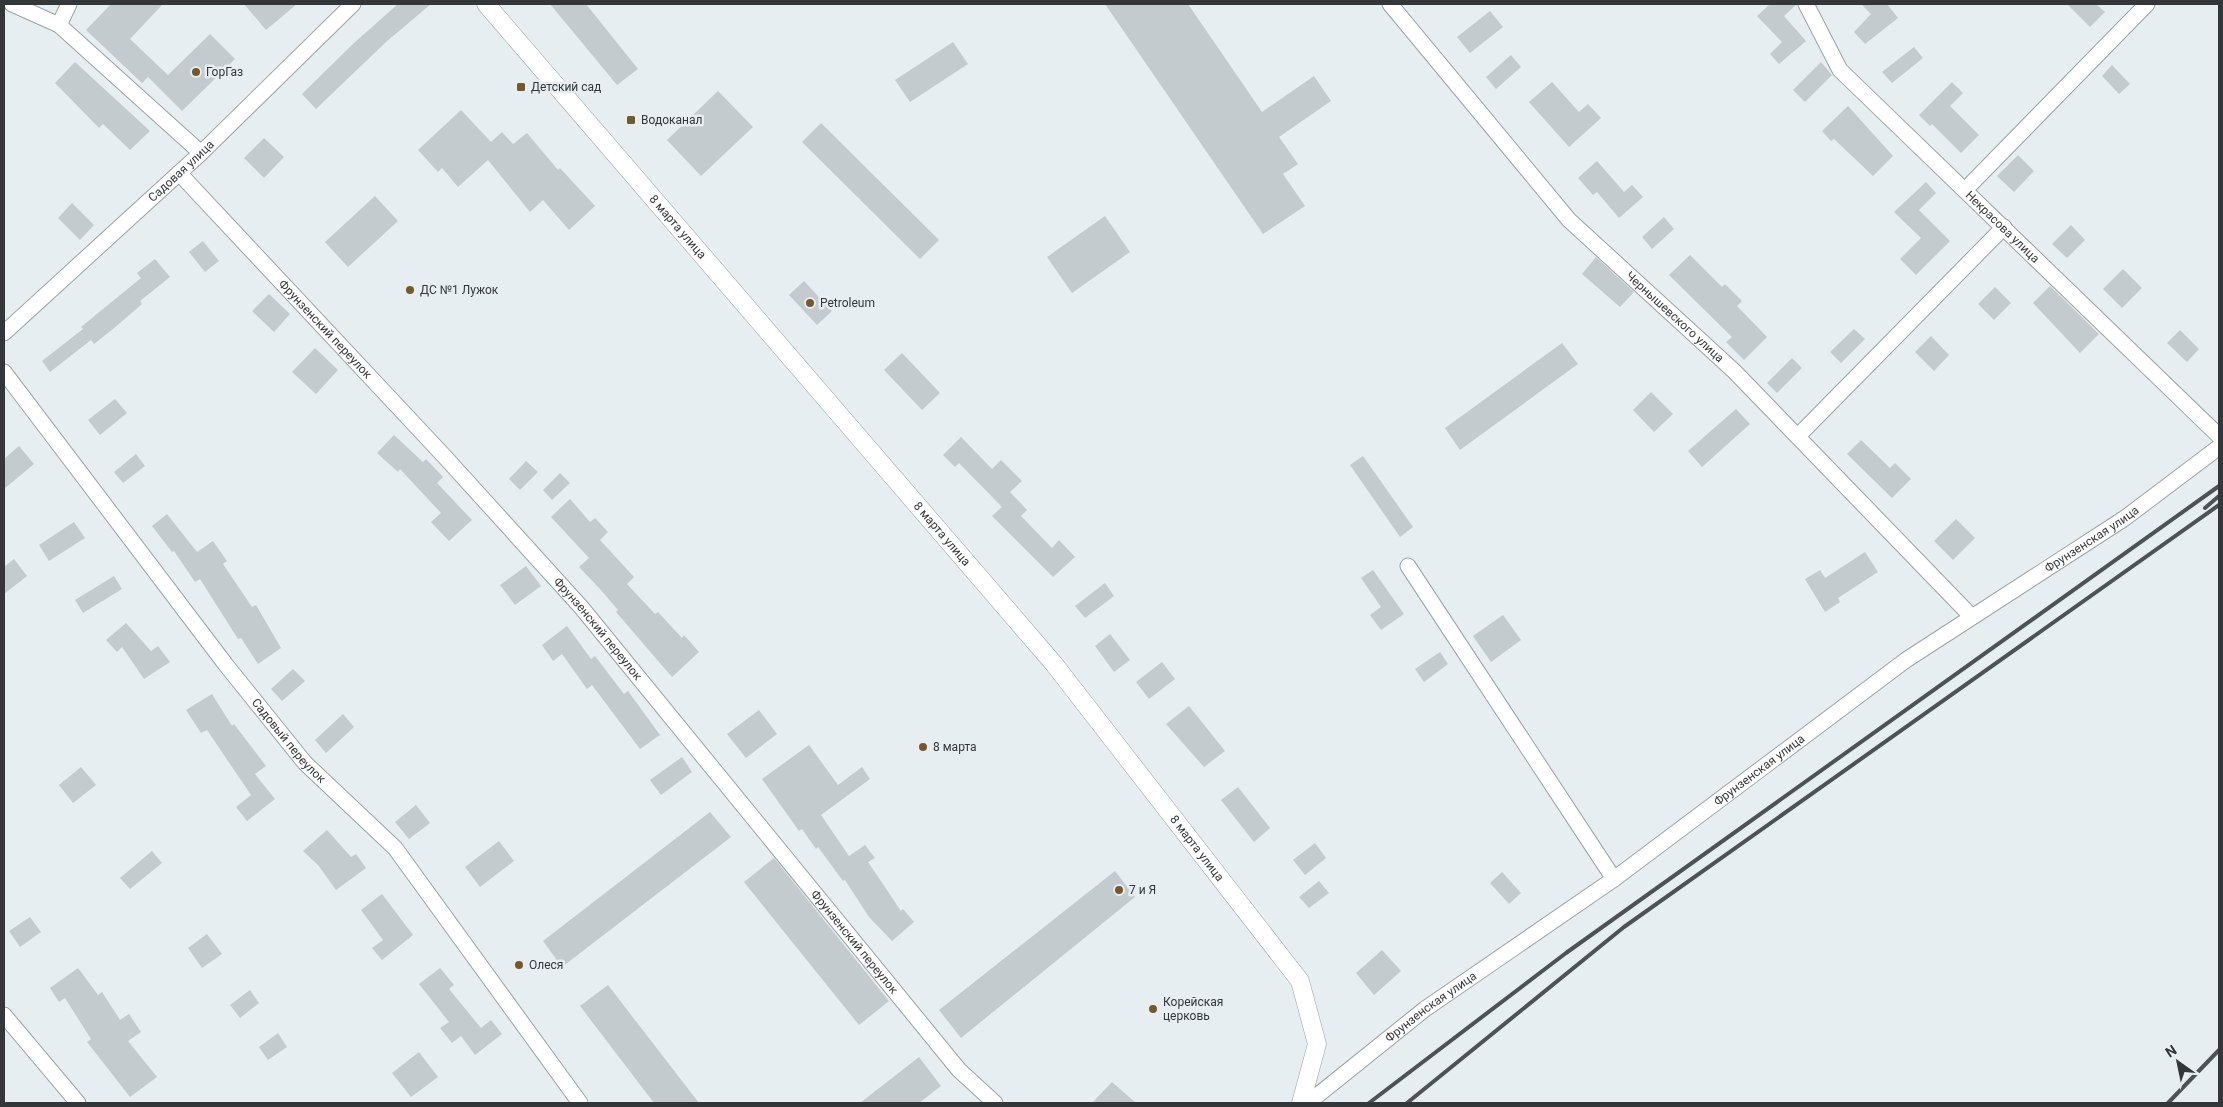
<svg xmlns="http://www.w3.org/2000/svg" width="2223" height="1107" viewBox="0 0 2223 1107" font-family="Roboto,sans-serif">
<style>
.building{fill:#c3cbcf}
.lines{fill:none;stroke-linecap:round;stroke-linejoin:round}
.minor-casing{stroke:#9aa2a5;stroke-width:17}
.tertiary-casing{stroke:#9aa2a5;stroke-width:19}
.minor{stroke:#fff;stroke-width:15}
.tertiary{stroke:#fff;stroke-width:18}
.rail{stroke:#4f5255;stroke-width:4}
.poi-dot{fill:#74592b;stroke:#e6eef2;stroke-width:2}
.labels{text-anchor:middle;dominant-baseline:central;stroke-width:5;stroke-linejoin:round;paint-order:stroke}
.poi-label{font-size:12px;fill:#343739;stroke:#e6eef2;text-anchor:start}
.street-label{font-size:12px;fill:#343739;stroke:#e6eef2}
</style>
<rect width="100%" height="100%" fill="#e6eef2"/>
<!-- building -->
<g class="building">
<path d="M111 4H163L130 39 168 75 210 34 235 59 182 111 148 77 142 83 86 30Z"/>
<path d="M244 4H297L266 30Z"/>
<path d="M398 4H431L386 42 316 109 302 94 354 43Z"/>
<path d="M550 4H586L638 69 617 85Z"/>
<path d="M1105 4H1188L1262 112 1314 76 1331 101 1279 137 1298 164 1283 174 1305 206 1263 234Z"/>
<path d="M1770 4H1797L1784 16 1806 41 1779 64 1770 54 1782 42 1757 16Z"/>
<path d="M1861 4H1887L1898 18 1865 44 1854 32 1871 14Z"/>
<path d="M2067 4H2096L2105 12 2090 27Z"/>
<path d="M1490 11 1503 27 1470 53 1457 37Z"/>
<path d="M953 42 968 64 910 102 895 80Z"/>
<path d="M1914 47 1923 58 1892 83 1882 72Z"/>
<path d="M1511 55 1521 67 1496 89 1486 77Z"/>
<path d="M75 62 150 131 130 150 103 124 99 128 55 83Z"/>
<path d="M1821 62 1832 75 1805 102 1793 90Z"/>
<path d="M2112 65 2130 84 2119 94 2102 76Z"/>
<path d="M1552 82 1579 112 1588 104 1601 118 1569 147 1529 102Z"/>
<path d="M1952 82 1963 93 1950 106 1979 135 1961 153 1932 124 1930 126 1919 115Z"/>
<path d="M718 91 753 127 701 176 667 140Z"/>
<path d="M1848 106 1893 156 1873 176 1834 139 1831 141 1822 131Z"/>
<path d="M461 110 491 142 502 132 513 144 527 133 558 170 560 168 595 206 569 230 543 200 530 212 488 160 458 187 442 168 438 172 418 150Z"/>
<path d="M821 123 939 240 920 259 802 142Z"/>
<path d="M264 138 284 157 264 178 244 158Z"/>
<path d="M2018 155 2034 171 2014 192 1997 176Z"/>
<path d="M1597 161 1624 192 1632 185 1643 197 1619 218 1597 192 1593 195 1578 178Z"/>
<path d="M1926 182 1936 193 1919 210 1950 241 1916 275 1900 259 1921 238 1894 212Z"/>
<path d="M375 196 398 221 348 267 325 242Z"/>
<path d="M72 203 94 225 80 240 58 218Z"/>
<path d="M1105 216 1130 252 1072 293 1047 257Z"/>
<path d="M1664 217 1674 229 1652 249 1642 237Z"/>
<path d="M2071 225 2085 240 2067 258 2052 244Z"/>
<path d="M203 241 219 261 205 272 189 252Z"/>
<path d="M1690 255 1722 287 1725 284 1742 301 1737 306 1767 337 1744 360 1726 342 1732 337 1669 275Z"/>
<path d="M1596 257 1634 292 1620 307 1582 274Z"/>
<path d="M155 259 170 277 140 301 142 304 113 329 94 344 91 340 50 372 42 361 83 329 81 327 141 278 137 273Z"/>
<path d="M2123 269 2142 288 2122 308 2103 289Z"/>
<path d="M804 281 832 311 817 325 789 295Z"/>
<path d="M2050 286 2099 334 2080 353 2033 303Z"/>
<path d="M1995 287 2011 303 1994 320 1978 304Z"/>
<path d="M269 294 290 314 274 332 252 311Z"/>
<path d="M1854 329 1865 339 1841 363 1830 352Z"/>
<path d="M2180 330 2199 349 2187 362 2167 343Z"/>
<path d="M1931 336 1949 355 1934 371 1915 352Z"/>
<path d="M1562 343 1578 364 1460 450 1445 428Z"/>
<path d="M315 348 338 370 316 394 292 372Z"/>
<path d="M902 353 940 393 922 410 884 370Z"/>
<path d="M1792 358 1802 368 1777 393 1767 383Z"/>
<path d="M1651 392 1673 414 1654 432 1633 410Z"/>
<path d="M115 399 127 413 100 435 88 420Z"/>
<path d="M1736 409 1750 424 1702 467 1688 451Z"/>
<path d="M394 435 423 462 426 459 443 477 437 483 472 520 449 541 431 522 441 513 400 469 398 472 377 453Z"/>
<path d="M961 437 992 469 1001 460 1022 481 1010 492 1027 510 1021 516 1052 548 1059 540 1075 557 1053 577 992 516 1002 507 959 463 955 467 943 455Z"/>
<path d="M1861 440 1890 468 1895 463 1911 479 1892 498 1847 454Z"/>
<path d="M19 446 34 464 4 489V459Z"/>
<path d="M136 454 145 466 123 483 114 472Z"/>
<path d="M1363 456 1413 527 1400 537 1350 465Z"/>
<path d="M526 461 538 472 520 490 509 479Z"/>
<path d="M560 473 570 483 552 500 543 490Z"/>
<path d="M570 499 590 522 595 518 608 532 600 540 634 577 627 584 655 614 658 612 682 638 684 635 699 652 672 677 616 612 618 610 600 589 579 567 589 558 551 517Z"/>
<path d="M167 514 197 552 213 541 227 561 223 564 252 607 256 605 281 648 258 664 241 638 238 639 200 579 195 582 174 551 172 552 152 526Z"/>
<path d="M1956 519 1975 538 1953 560 1934 541Z"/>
<path d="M74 522 85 538 49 561 39 545Z"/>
<path d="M1865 552 1878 572 1838 598 1840 602 1825 612 1805 579 1820 570 1825 578Z"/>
<path d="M14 559 27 576 4 594V567Z"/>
<path d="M526 566 541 586 515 605 500 585Z"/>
<path d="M1373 570 1404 614 1381 630 1370 615 1381 607 1361 578Z"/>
<path d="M114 576 122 589 83 613 75 600Z"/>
<path d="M1105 583 1114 596 1085 618 1075 606Z"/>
<path d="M1503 615 1521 640 1491 662 1473 636Z"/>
<path d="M126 623 151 651 158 646 170 662 144 679 122 647 117 652 106 640Z"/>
<path d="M567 626 591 659 595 656 624 694 628 691 660 735 640 749 592 685 587 689 562 654 553 661 542 645Z"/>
<path d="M1110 634 1130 660 1114 672 1095 646Z"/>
<path d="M1440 652 1448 664 1424 682 1415 669Z"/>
<path d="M1162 662 1175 679 1149 699 1136 682Z"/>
<path d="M293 669 305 681 282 701 271 689Z"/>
<path d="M212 694 232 726 234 724 266 766 255 774 275 799 247 821 236 807 251 795 207 730 201 733 186 710Z"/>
<path d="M1189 706 1225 751 1204 767 1166 724Z"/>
<path d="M759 710 777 734 746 758 727 734Z"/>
<path d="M343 714 354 727 326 753 315 740Z"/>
<path d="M809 745 838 785 862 767 870 779 821 815 849 856 865 845 875 858 868 862 901 911 903 909 914 922 892 941 869 917 845 880 843 881 818 847 816 849 802 829 799 831 762 779Z"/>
<path d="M682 757 692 772 661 795 650 780Z"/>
<path d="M81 767 96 785 73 803 59 785Z"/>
<path d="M1238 787 1270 828 1254 842 1221 800Z"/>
<path d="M416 805 430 823 409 839 395 822Z"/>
<path d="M710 812 731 837 562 967 543 941Z"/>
<path d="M327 830 351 857 356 854 366 868 336 890 318 865 303 851Z"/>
<path d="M499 841 514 861 480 887 465 867Z"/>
<path d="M1315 843 1326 858 1305 875 1293 860Z"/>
<path d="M152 851 162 863 130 889 120 878Z"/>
<path d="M774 858 889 1001 859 1025 744 882Z"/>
<path d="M1115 871 1135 897 961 1038 939 1010Z"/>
<path d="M1502 872 1521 893 1509 904 1490 883Z"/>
<path d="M1319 881 1329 893 1309 908 1299 897Z"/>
<path d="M382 894 413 935 382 960 372 948 383 940 361 910Z"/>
<path d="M30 917 41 932 20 947 9 931Z"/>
<path d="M207 934 222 954 202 968 188 948Z"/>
<path d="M1382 950 1401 971 1374 995 1356 973Z"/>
<path d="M78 968 98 995 102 992 120 1020 129 1014 141 1032 128 1041 157 1077 130 1097 87 1042 91 1039 65 998 59 1002 50 988Z"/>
<path d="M440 968 454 985 449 989 481 1028 491 1020 502 1034 475 1055 461 1036 452 1043 440 1028 449 1022 419 984Z"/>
<path d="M608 985 699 1103H654L580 1006Z"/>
<path d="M250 990 259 1003 240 1018 230 1005Z"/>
<path d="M278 1033 287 1047 268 1060 259 1047Z"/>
<path d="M419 1052 438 1077 411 1097 392 1073Z"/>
<path d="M919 1057 941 1086 919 1103H860Z"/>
<path d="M1112 1082 1136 1103H1092Z"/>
</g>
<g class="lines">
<!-- minor casing -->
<g class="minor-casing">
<g id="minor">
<path d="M12 4 59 25 201 153"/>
<path id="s1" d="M1390 4 1569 220 1734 371 1972 617"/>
<path id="s2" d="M1806 4 1840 70 2219 436"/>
<path d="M59 25 69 4"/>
<path id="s3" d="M179 173 445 457 581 607 959 1070 995 1103"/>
<path d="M1965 190 2147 4"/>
<path id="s4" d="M4 333 201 153 353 4"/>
<path id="s5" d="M4 372 226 665 305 763 395 848 580 1103"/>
<path d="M1798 436 2004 227"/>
<path d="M1408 566 1614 879"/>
<path d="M4 1015 78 1103"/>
<path id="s6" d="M1308 1103 1425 1009 1614 879 1906 660 2125 518 2219 447"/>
</g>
</g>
<!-- tertiary casing -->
<g class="tertiary-casing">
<g id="tertiary">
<path id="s7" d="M486 4 1054 664 1300 981 1317 1044 1301 1103"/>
</g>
</g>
<!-- minor -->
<use href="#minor" class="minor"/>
<!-- tertiary -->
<use href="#tertiary" class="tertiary"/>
<!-- rail -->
<g class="rail">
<path d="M2205 508 2219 496"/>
<path d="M1369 1103 1566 953 2219 486"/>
<path d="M1407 1103 1624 927 2219 505"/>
<path d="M2168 1103 2219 1050"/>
</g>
</g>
<!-- markers -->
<g class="poi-dot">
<circle cx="196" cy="72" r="5"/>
<rect x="516" y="82" width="10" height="10" rx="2.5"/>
<rect x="626" y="115" width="10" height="10" rx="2.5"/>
<circle cx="410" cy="290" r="5"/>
<circle cx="810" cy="303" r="5"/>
<circle cx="923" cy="747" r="5"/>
<circle cx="1119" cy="890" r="5"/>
<circle cx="519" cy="965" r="5"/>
<circle cx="1153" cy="1009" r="5"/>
</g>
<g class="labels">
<!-- poi labels -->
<g class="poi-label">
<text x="206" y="72">ГорГаз</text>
<text x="531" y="87">Детский сад</text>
<text x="641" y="120">Водоканал</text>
<text x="420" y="290">ДС №1 Лужок</text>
<text x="820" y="303">Petroleum</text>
<text x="933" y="747">8 марта</text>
<text x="1129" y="890">7 и Я</text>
<text x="529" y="965">Олеся</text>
<text x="1163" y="1002">Корейская<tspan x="1163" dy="14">церковь</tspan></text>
</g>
<!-- street labels -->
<g class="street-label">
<text stroke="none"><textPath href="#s4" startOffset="240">Садовая улица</textPath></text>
<text stroke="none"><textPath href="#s2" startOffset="300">Некрасова улица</textPath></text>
<text stroke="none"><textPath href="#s7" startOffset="294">8 марта улица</textPath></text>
<text stroke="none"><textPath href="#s1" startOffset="424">Чернышевского улица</textPath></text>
<text stroke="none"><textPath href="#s3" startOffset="214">Фрунзенский переулок</textPath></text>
<text stroke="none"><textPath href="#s7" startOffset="699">8 марта улица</textPath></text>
<text stroke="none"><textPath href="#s6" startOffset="966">Фрунзенская улица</textPath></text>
<text stroke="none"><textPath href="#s3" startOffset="619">Фрунзенский переулок</textPath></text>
<text stroke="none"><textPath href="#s5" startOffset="466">Садовый переулок</textPath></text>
<text stroke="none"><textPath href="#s6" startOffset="561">Фрунзенская улица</textPath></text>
<text stroke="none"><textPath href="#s7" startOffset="1104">8 марта улица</textPath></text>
<text stroke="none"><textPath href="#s3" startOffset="1024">Фрунзенский переулок</textPath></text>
<text stroke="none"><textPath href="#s6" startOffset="156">Фрунзенская улица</textPath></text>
</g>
</g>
<!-- border -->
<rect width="2223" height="1107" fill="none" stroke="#343739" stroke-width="10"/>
<!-- north arrow -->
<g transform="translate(2178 1062) rotate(327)" stroke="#e6eef2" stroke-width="4" paint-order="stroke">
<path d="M0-4L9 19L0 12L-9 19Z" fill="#343739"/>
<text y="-8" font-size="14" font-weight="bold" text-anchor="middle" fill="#343739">N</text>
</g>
</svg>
